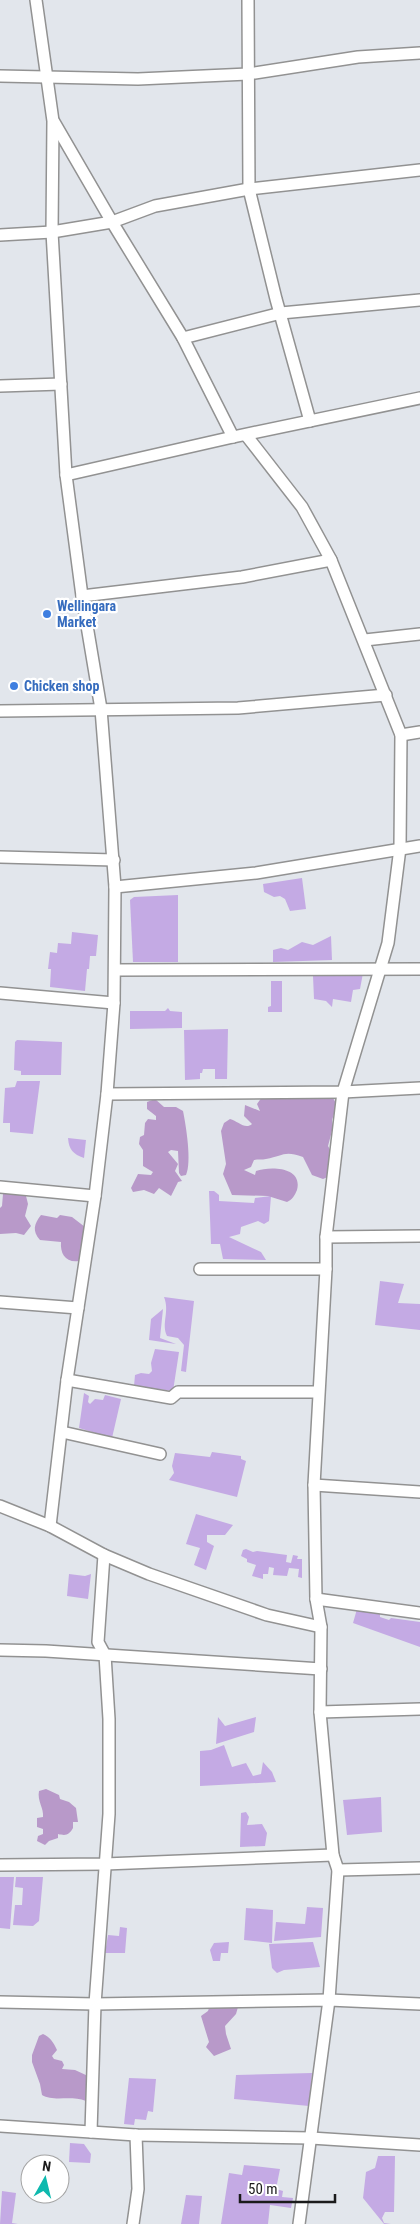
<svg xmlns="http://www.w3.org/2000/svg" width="420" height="2224" viewBox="0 0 420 2224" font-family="'Roboto Condensed',sans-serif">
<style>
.grass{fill:#c4aae4}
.forest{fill:#b899c9}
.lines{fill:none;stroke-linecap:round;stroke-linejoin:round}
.minor-casing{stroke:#929292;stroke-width:14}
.minor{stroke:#fff;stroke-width:11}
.shop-dot{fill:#3f7fe0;stroke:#fff;stroke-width:2}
.labels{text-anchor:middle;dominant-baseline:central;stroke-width:4.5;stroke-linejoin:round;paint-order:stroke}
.shop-label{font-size:14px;font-weight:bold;fill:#366cbe;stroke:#fff;text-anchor:start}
</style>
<rect width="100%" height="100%" fill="#e2e6ec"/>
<!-- grass -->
<g class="grass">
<path d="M302 878 306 909 290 911 285 899 280 896 274 897 264 892 263 884Z"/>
<path d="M178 895V962H133L130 900 134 897Z"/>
<path d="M72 932 98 935 96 956H90L89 969H87L85 991 50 987 51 969H48L50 952 57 953 58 943 71 944Z"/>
<path d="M331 936 332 960 273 962V950L281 948 288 950 302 942 313 945Z"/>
<path d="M363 973 360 989 353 990 351 1002 333 999 332 1007 326 1001 314 999 313 976Z"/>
<path d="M271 981H282V1012H268V1007L271 1006Z"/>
<path d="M168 1008 170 1011 182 1012V1028L130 1029V1011H165Z"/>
<path d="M228 1029 227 1079H215V1069H203L202 1073H200V1079L185 1080 184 1030Z"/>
<path d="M17 1040 62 1042 61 1075H21V1071L14 1070 15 1042Z"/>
<path d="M17 1081H40L33 1134 10 1132V1123H3L5 1088 15 1087Z"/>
<path d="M68 1138 86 1140 84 1158C73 1154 69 1150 68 1138Z"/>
<path d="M209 1191H214L219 1195V1201L254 1203 255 1198 271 1196 269 1221 264 1224 258 1221 241 1227 240 1234 229 1237 261 1252 266 1260 223 1259 220 1244H211Z"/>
<path d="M380 1281 404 1284 398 1303 420 1304V1330L375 1325Z"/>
<path d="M164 1297 194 1301 186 1372 181 1371 184 1345 178 1338 167 1336C161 1323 170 1312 164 1297Z"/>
<path d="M163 1309 160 1338 176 1344 149 1340 151 1319Z"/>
<path d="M155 1349 179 1352 173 1391 134 1386 135 1375 141 1373 149 1374 152 1371 151 1363Z"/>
<path d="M84 1393 89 1396 88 1402 90 1404 95 1399 103 1400 105 1395 121 1399 112 1438 79 1428Z"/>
<path d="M212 1452 241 1456V1459L246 1461 237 1497 169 1480 174 1473 172 1466 175 1453 210 1457Z"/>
<path d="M196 1514 233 1525 225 1535H207V1542L214 1546 206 1570 194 1565 200 1548 186 1544Z"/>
<path d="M246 1549 253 1552 257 1551 287 1555 286 1562 291 1563 293 1555 298 1556 297 1559H302V1578L298 1577 299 1569 289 1568 287 1576 273 1575 274 1568 269 1567 268 1574H263V1579L252 1576 256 1565 247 1562V1559L241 1556 243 1550Z"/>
<path d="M69 1574 85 1576 91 1574 88 1599 67 1596Z"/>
<path d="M357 1609 380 1613V1617L389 1620 391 1618 420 1622V1647L353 1623Z"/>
<path d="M218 1717 225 1726 256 1717 254 1732 216 1744Z"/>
<path d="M224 1745 232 1767 246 1763 253 1776 261 1774 263 1762 272 1772 276 1782 200 1786V1751L211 1750Z"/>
<path d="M381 1797 382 1832 347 1835 343 1800Z"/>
<path d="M246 1812 249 1817 247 1825 262 1824 267 1833 265 1846 240 1847 241 1813Z"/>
<path d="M0 1877H14L10 1929 0 1928Z"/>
<path d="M16 1877H43L39 1921 33 1926 13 1925 15 1905H22L23 1888 15 1887Z"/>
<path d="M307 1907 323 1908 321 1937 274 1941 276 1922 305 1924Z"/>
<path d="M246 1908 273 1910 272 1943 244 1940Z"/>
<path d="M120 1927 127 1928 125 1953H105L108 1935 119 1936Z"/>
<path d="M229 1942 228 1953H221L220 1961H213L210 1950 214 1943Z"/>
<path d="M313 1942 320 1967 284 1970 277 1973 272 1968 269 1944Z"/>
<path d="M312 2073 309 2106 234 2099 236 2075Z"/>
<path d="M129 2078 156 2079 153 2112 148 2111 146 2120 135 2119 134 2125 124 2124Z"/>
<path d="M70 2143 84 2144 91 2154 90 2163 69 2162Z"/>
<path d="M378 2156H395L394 2212H385L382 2218 384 2223 391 2224H384L363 2198 366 2172 375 2168Z"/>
<path d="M244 2165 280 2169 276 2189 283 2191 282 2197 293 2198 291 2208 270 2205 268 2224H221L229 2173 242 2175Z"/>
<path d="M2 2191 16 2193 12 2223 18 2224H0Z"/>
<path d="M186 2195 202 2196 199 2224H181Z"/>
</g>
<!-- forest -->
<g class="forest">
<path d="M330 1096 333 1098 337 1105 332 1120 333 1127 328 1146 334 1157 330 1176 323 1179 312 1175 303 1157C284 1150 283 1156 266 1159 262 1160 258 1159 254 1160L251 1167 244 1170 255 1175 256 1171C271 1166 303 1167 297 1190 295 1195 292 1200 287 1202L268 1196 232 1195 223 1174 226 1164 221 1131 224 1123 230 1119C238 1121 245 1130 252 1124L244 1116 245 1105 260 1111 257 1104 262 1097Z"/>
<path d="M155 1099 164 1107H176L183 1111C186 1126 192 1162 186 1175L181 1176 179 1173 178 1151 171 1150 168 1152 178 1164 175 1171 182 1181 178 1182 171 1196 159 1188 154 1194 144 1190 133 1192 131 1188 138 1174 151 1175 153 1172 143 1166V1150L139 1144 140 1137 144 1135 145 1123 148 1119 156 1120V1116L147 1109V1102Z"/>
<path d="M10 1191 26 1196 28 1204 25 1216 31 1226 24 1235 16 1233 0 1234V1208L2 1206 3 1194Z"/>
<path d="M41 1215 57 1218 60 1215 72 1217 85 1227 82 1258 79 1261C66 1263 60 1254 61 1242L40 1240C32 1231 34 1224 41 1215Z"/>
<path d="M46 1789 59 1795 60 1799 69 1802 76 1808 78 1822H73V1828C69 1835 66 1836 58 1834V1838L49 1841 45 1845 37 1841 38 1836 43 1834V1829L37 1827V1818L43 1817C44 1808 37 1801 39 1791Z"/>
<path d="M238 2007 236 2014 225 2026 226 2034 231 2049 214 2056 206 2047 209 2042 201 2016 208 2011 209 2008Z"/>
<path d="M43 2034C50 2037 54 2043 57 2050L52 2056 54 2059 62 2061 64 2065 62 2069 75 2070 88 2076V2098L86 2101C71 2095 53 2102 42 2095L40 2084 32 2062V2055L39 2036Z"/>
</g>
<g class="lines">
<!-- minor casing -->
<g class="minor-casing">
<g id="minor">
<path d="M36 0 53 121 52 232 66 475 82 596 101 709 115 887 114 1003 107 1094 95 1196 67 1380 50 1526"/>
<path d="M248 0 249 189 276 299 310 421"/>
<path d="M0 76 138 79 248 74 358 57 420 53"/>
<path d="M54 122 112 222 183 338 233 437"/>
<path d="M0 235 52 232 112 222 155 206 249 189 420 170"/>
<path d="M183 338 281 313 420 300"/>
<path d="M0 386 61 384"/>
<path d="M246 435 302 507 331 560 401 735 400 848 388 943 343 1092 326 1237V1269L314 1485 316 1599 321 1627 320 1712 333 1855 338 1870 329 2000 299 2224"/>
<path d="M66 475 233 437 420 398"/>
<path d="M82 596 242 577 331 560"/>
<path d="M365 640 420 634"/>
<path d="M0 711 238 708 386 695"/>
<path d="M401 735 420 732"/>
<path d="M0 857 114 860"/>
<path d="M115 887 256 873 420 846"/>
<path d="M115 970 420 969"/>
<path d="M0 993 114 1003"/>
<path d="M107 1094 343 1092 420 1088"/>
<path d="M0 1187 95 1196"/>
<path d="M326 1237 420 1236"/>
<path d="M200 1269H326"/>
<path d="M0 1302 78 1308"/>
<path d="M67 1380 171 1398 178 1392H318"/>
<path d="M62 1432 160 1454"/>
<path d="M314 1485 420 1492"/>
<path d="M0 1506 50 1526 104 1555 149 1574 267 1615 321 1627"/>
<path d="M316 1599 420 1613"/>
<path d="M0 1650 46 1651 321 1669"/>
<path d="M320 1712 420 1709"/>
<path d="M0 1865 105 1864 333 1855"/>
<path d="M338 1870 420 1868"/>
<path d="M0 2002 95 2004 329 2000 420 2004"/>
<path d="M0 2126 136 2135 311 2138 420 2145"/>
<path d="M91 2132 95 2004 109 1814V1719L105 1655 98 1642 104 1555"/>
<path d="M133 2224 138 2189 136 2135"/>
</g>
</g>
<!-- minor -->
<use href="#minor" class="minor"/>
</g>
<!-- markers -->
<g class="shop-dot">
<circle cx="47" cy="614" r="5"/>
<circle cx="14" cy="686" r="5"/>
</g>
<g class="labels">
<!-- shop labels -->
<g class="shop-label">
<text x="57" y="606">Wellingara<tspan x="57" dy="16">Market</tspan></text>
<text x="24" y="686">Chicken shop</text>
</g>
</g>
<!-- north arrow -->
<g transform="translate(45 2179) rotate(8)"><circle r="24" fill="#ffffff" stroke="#a4a4a4"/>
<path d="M0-4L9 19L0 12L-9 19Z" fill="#0eb9ae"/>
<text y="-8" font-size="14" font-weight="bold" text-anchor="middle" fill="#1b1b1b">N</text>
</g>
<!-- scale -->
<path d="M240 2194v8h95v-8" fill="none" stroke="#1b1b1b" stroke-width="2.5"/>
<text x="248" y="2194" font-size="15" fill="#1b1b1b" stroke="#ffffff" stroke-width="4" paint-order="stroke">50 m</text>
</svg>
